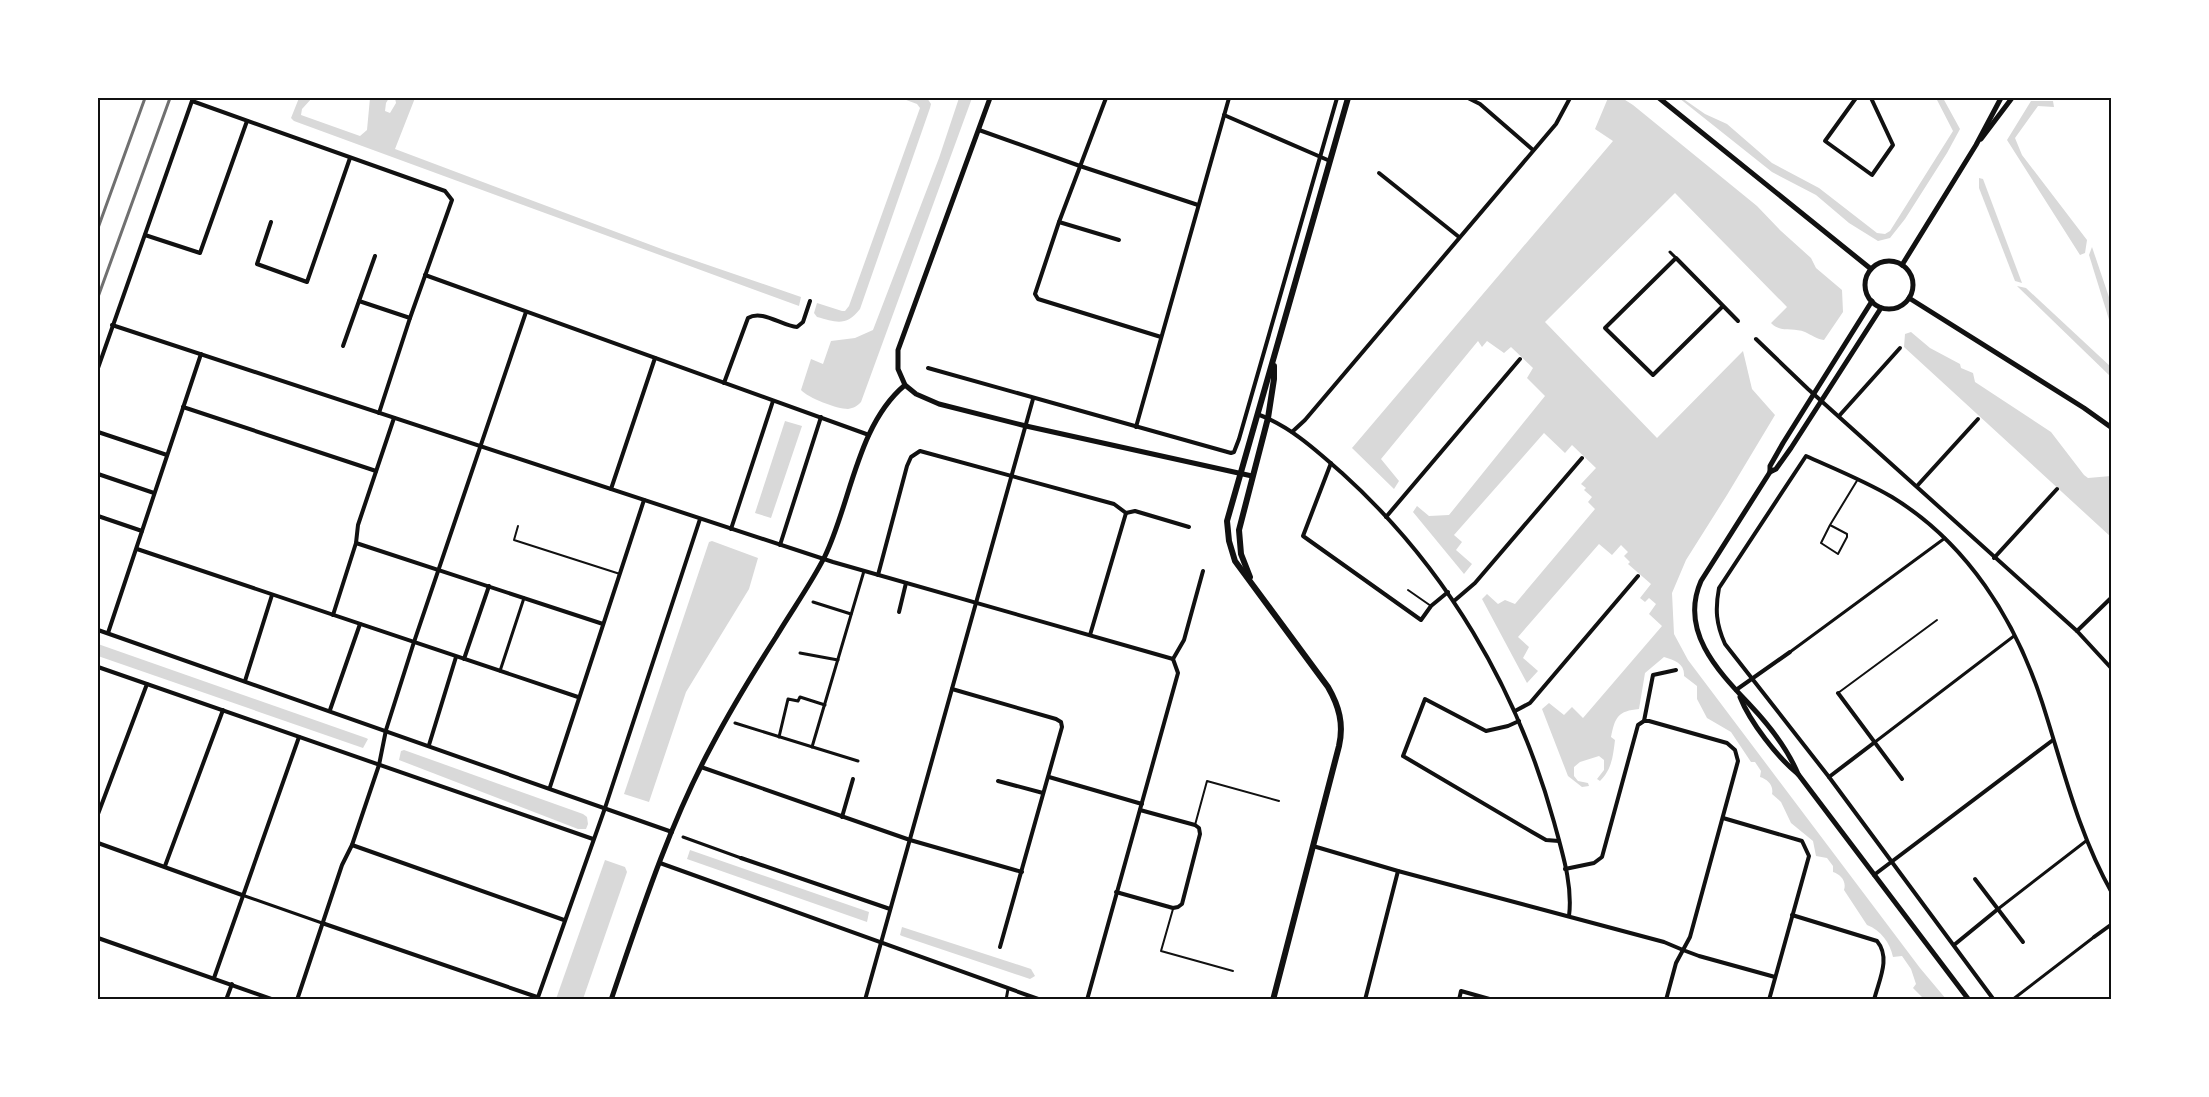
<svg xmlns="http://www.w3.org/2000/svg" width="2209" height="1097" viewBox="0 0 2209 1097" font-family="Helvetica,sans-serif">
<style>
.water{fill:#d9d9d9}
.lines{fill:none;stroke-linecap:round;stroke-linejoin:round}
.service{stroke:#111;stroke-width:2}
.pedestrian{stroke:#111;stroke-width:3}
.minor{stroke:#111;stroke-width:4}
.tertiary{stroke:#111;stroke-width:5}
.secondary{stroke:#111;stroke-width:6}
.rail{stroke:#707070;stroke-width:3}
.neatline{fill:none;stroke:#111;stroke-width:2}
</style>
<rect width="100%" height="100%" fill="#fff"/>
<!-- water -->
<g class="water">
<path d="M299 98H312L302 109 301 115 360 136 367 130 370 98H389L386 103 385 111 390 113 396 103 395 98H415L395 149 667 251 801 297 799 306 294 121 291 118Z"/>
<path d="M901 98H927L931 104 930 108 860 309C846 327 836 322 817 317L814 313 817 303 842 311H845L849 306 920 108 917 104Z"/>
<path d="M959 98H972L861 402C857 406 854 408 848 409 837 409 808 398 801 390L811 359 823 364 831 341 855 338 873 330 939 158Z"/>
<path d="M1608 98H1622L1633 105 1757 206 1781 231 1811 258 1816 268 1842 290 1843 312 1824 340C1816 339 1812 335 1805 332 1793 327 1780 333 1771 323L1787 307 1675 193 1545 322 1657 438 1743 351 1752 389 1775 415 1727 495 1686 560 1672 593 1674 634 1688 660 1920 968 1946 999H1924L1913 988 1916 984 1911 969 1902 956 1893 957C1890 943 1881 930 1867 925L1844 890C1847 881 1840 874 1833 872V866L1827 858 1816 856 1813 841 1791 823 1781 802 1772 794C1774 785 1767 779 1760 777L1761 771 1755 762H1751L1731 732 1707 718 1697 699V686L1684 676C1685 664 1675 660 1664 657L1645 673 1639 709C1618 711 1615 717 1611 737L1615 740C1613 756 1612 769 1600 781L1597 779 1604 770V760L1599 756 1580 762 1574 767V776L1578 781 1588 783 1589 786 1582 787 1568 776 1542 709 1549 703 1564 715 1572 707 1583 718 1662 626 1649 614 1656 604 1649 598 1645 602 1640 598 1651 584 1628 564 1630 562 1624 556 1628 552 1621 545 1612 555 1599 544 1518 637 1529 647 1523 658 1538 671 1527 683 1482 599 1487 594 1498 604 1505 600 1515 604 1595 509 1588 502 1592 497 1584 490 1586 488 1581 484 1596 468 1572 445 1565 453 1544 433 1454 535 1462 542 1456 550 1472 564 1464 574 1413 512 1417 506 1429 516 1449 515 1545 396 1527 378 1533 368 1511 347 1504 353 1487 341 1482 347 1478 341 1381 459 1399 481 1394 489 1352 448 1613 141 1595 129Z"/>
<path d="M1679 98H1682L1705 114 1727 124 1772 163 1819 188 1877 233 1885 234 1890 231 1953 131 1936 98H1943L1960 129 1947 153 1905 219 1890 238 1878 241 1849 223 1816 195 1772 172Z"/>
<path d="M2031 101H2053L2054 107 2038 106 2015 138 2022 155 2087 240 2085 253 2080 255 2007 140Z"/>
<path d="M1979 178 1983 179 2022 283 2015 281 1979 188Z"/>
<path d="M2092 247 2111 303V326L2089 255Z"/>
<path d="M2017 286 2026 288 2111 367V377Z"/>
<path d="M1911 332 1930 348 1960 364 1961 368 1973 373 1975 382 2051 432 2084 475 2088 478 2111 476V537L1904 347 1905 334Z"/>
<path d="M785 421 802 426 771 518 755 513Z"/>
<path d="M712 541 758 558 749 589 686 692 649 802 624 794 709 542Z"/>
<path d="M98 644 366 738 368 739 363 748 98 656Z"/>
<path d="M404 750 583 814 587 817 588 824 586 829H578L399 760 401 751Z"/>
<path d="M690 850 869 912 867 922 687 859Z"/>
<path d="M605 860 625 867 627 872 583 999H556Z"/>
<path d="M902 927 1031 969 1035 976 1030 979 902 936 900 935Z"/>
</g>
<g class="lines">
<!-- service -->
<g class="service">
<path d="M1830 525 1847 534V537L1838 554 1821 543 1830 525 1858 479"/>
<path d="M518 526 514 540 620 574"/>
<path d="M1408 590 1431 606"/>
<path d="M1838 693 1937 620"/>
<path d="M1195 825 1207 781 1279 801"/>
<path d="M1173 909 1161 951 1233 971"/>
</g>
<!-- pedestrian -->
<g class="pedestrian">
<path d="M1670 252 1676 258"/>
<path d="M813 602 851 614"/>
<path d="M1790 652 1945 538"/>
<path d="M800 653 838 660"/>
<path d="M500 671 524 598"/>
<path d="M735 723 858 761"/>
<path d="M779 737 788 699 798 701 800 697 825 705"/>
<path d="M1875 742 2014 636"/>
<path d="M812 747 864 571"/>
<path d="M683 837 741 858"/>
<path d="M242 895 322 923"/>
<path d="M1998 909 2086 841"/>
<path d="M1006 1000 1008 989"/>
<path d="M2012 1000 2094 937"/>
</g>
<!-- minor -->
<g class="minor">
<path d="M1106 98 1059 222 1035 294 1038 299 1161 337"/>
<path d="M1468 98 1480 104 1533 150"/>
<path d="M1856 98 1825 141 1872 175 1893 145 1871 98"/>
<path d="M192 101 445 191 452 200 410 318 379 413"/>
<path d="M1224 115 1330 161"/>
<path d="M979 130 1080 166 1198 205"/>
<path d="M1379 173 1459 237"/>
<path d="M271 222 257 264 307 282 350 158"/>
<path d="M1059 222 1119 240"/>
<path d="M145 235 200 253 247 121"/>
<path d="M375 256 359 301 410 318"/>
<path d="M425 275 869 435"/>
<path d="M1723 306 1653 375 1605 328 1676 258 1738 321"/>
<path d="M112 325 833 562 1173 659"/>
<path d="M1756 339 1808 389 2077 631 2112 669"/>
<path d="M343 346 359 301"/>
<path d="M98 368 193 98"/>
<path d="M928 368 1231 453 1234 452 1239 439 1337 98"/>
<path d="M724 383 748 318C762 309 782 326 797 327L803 322 810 301"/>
<path d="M183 407 376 471"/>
<path d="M1257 414C1290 426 1316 450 1342 473 1446 567 1517 688 1554 822 1562 852 1573 885 1569 916"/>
<path d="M1839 416 1900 348"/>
<path d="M1136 427 1229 98"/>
<path d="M98 432 167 455"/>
<path d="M1292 432 1305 420 1556 124 1570 98"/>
<path d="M1331 463 1303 536 1421 620 1431 606 1448 592"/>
<path d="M98 474 154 493"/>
<path d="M1917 486 1978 419"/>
<path d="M611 489 655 358"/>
<path d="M98 516 142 531"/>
<path d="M1386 517 1520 359"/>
<path d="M731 529 773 401"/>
<path d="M356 543 603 624"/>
<path d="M780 545 821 417"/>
<path d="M137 549 578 697"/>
<path d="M1994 558 2057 489"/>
<path d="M878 575 907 466 911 457 920 451 1114 504 1126 513 1135 511 1189 527"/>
<path d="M1454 601 1475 583 1582 458"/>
<path d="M899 612 906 583"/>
<path d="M333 615 356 543 358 525 394 418"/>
<path d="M98 630 672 832"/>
<path d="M2077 631 2112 597"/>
<path d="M108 633 201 354"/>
<path d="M1090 635 1126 513"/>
<path d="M464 659 489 586"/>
<path d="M98 667 593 839"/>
<path d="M245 681 272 595"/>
<path d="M952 689 1056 719 1061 722 1062 727 1000 947"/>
<path d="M1736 690 1790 652"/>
<path d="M1838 693 1902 779"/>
<path d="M330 710 360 624"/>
<path d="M1515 711 1530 703 1638 576"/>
<path d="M1519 721 1508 726 1486 731 1425 699 1403 756 1532 832 1546 840 1559 841"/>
<path d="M1644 721H1649L1727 743 1735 750 1738 761 1690 937 1683 950 1699 956 1775 977"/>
<path d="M429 745 456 657"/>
<path d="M701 767 910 840 1022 872"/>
<path d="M1049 777 1142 804"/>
<path d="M1829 777 1875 742"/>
<path d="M998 781 1043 793"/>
<path d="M550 787 644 500"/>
<path d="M98 814 147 684"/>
<path d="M842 817 853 779"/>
<path d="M1723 818 1802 841 1809 856 1769 1000"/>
<path d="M98 843 242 895"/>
<path d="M352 845 564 920"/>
<path d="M1313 846 1398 871 1664 942 1683 950 1676 963 1666 1000"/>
<path d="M741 858 890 909"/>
<path d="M660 863 1041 1000"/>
<path d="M165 866 223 710"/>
<path d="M1565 869 1594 863 1602 857 1638 725 1644 721 1653 675 1676 670"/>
<path d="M1874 875 2053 740"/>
<path d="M1975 879 2023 942"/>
<path d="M1116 892 1173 908 1178 907 1182 904 1200 834 1199 828 1195 825 1140 810"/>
<path d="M1792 915 1877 941C1891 958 1879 980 1874 1000"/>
<path d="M322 923 537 997"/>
<path d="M2094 937 2112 924"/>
<path d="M98 938 274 1000"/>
<path d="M1954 945 1998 909"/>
<path d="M214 978 299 737"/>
<path d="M226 1000 232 984"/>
<path d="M297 1000 342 865 352 845 379 765 386 730 414 642 526 312"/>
<path d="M537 1000 605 808 700 519"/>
<path d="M865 1000 1033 399"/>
<path d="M1087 1000 1178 673 1173 659 1184 640 1203 571"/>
<path d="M1365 1000 1398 871"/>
<path d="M1459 1000 1461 991 1493 1000"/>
<path d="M1994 1000 1829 777 1725 644C1716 624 1715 609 1719 588L1806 456C1835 469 1865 481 1892 497 1967 543 2015 619 2042 702 2063 767 2078 833 2112 893"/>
</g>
<!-- tertiary -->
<g class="tertiary">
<path d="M990 98 898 350V369L905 385 916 394 939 404 1026 426 1252 476"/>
<path d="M1659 98 1871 269"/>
<path d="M1981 139 2012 98"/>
<circle cx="1889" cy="285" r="24"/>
<path d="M1902 265 1976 145 2001 98"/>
<path d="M1909 298 2084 408 2112 428"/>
<path d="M1770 472 1776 469 1791 448 1881 308"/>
<path d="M1740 697C1750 722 1777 757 1798 774L1969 1000"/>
<path d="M1798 774C1788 750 1768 724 1750 705 1718 671 1679 631 1701 581L1770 472V466L1783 443 1872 301"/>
<path d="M611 1000C640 915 669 825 711 747 731 709 753 673 776 637 792 610 811 584 825 556 851 502 857 425 905 385"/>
</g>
<!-- secondary -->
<g class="secondary">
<path d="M1250 577 1241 554 1239 530 1268 418 1274 379V366"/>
<path d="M1273 1000 1339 746C1344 724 1339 706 1328 687L1235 561 1229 541 1227 521 1348 98"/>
</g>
<!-- rail -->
<g class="rail">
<path d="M98 228 145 98"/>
<path d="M98 297 170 98"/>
</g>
</g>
<!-- border -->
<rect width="2209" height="1097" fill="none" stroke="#ffffff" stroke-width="198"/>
<rect x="99" y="99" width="2011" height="899" class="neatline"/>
</svg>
